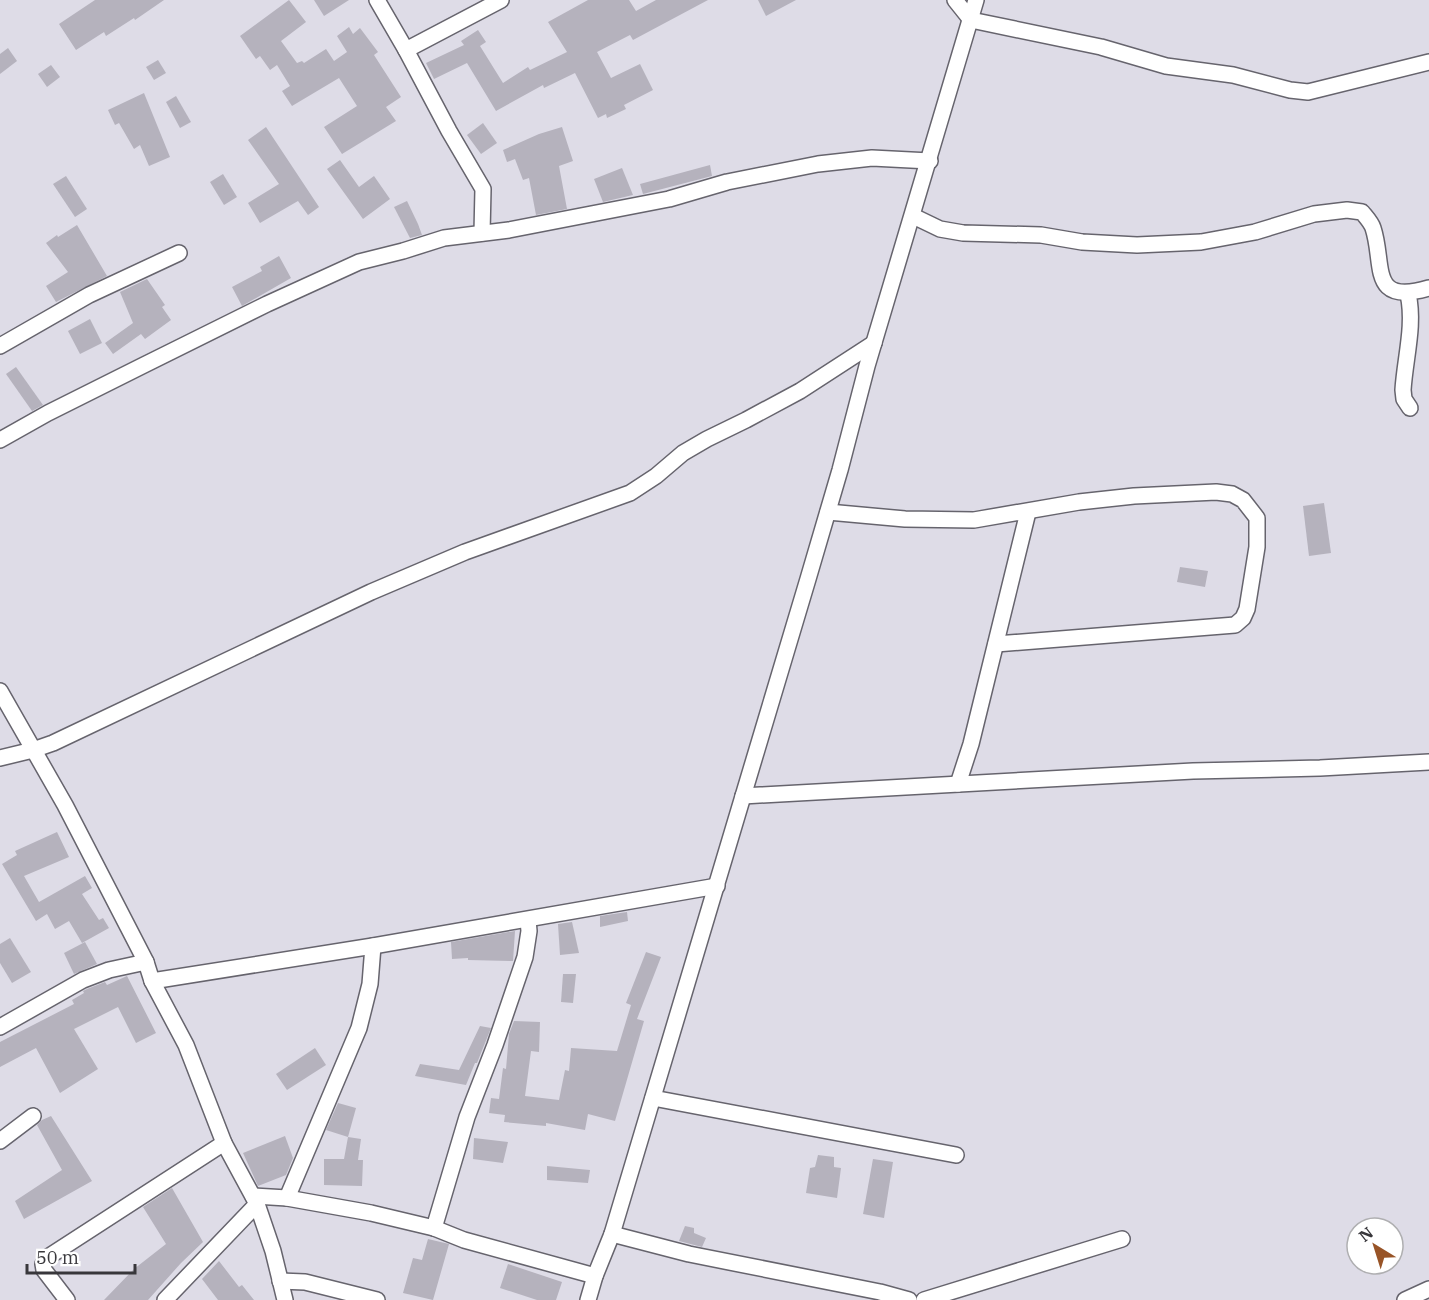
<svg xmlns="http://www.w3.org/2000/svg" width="1429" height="1300" viewBox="0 0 1429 1300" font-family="'IBM Plex Serif',serif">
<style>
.building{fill:#b5b2bd}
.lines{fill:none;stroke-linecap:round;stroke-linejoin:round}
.minor-casing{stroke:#66646d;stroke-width:18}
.minor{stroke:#fff;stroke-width:15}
</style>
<rect width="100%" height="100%" fill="#dedce7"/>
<!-- building -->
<g class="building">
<path d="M95 0H164L135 20 134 18 106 36 104 32 76 50 59 24Z"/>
<path d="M289 0 306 22 281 41 297 63 302 61 304 63 326 49 334 61 347 52 337 36 349 27 353 34 360 28 378 52 374 55 401 97 386 107 396 121 342 154 324 127 357 106 339 78 292 106 282 91 290 86 277 65 270 70 260 56 256 59 240 36Z"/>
<path d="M314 0H349L324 16Z"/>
<path d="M588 0H629L636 11 656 0H708L633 40 630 35 597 52 611 78 640 64 653 90 624 105 626 109 607 118 606 114 598 118 575 73 544 88 543 85 496 111 467 63 434 79 426 63 464 45 461 41 478 30 486 42 480 46 503 83 528 67 530 70 567 52 548 22Z"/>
<path d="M758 0H796L766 16Z"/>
<path d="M8 48 17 61 0 74V54Z"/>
<path d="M158 60 166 73 154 80 146 67Z"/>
<path d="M51 65 60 77 47 87 38 74Z"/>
<path d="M144 93 170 157 149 166 140 145 134 149 119 123 115 125 108 110Z"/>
<path d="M176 96 191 122 180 128 166 102Z"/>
<path d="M483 123 497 143 481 154 467 135Z"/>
<path d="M266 127 319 207 308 215 298 201 260 223 248 203 279 184 248 140Z"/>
<path d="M562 127 573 161 559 166 567 209 536 215 529 178 523 180 515 159 507 162 503 150 539 134Z"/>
<path d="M340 160 359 187 374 176 390 199 363 219 327 169Z"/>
<path d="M710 165 712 176 643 194 640 184Z"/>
<path d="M622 168 633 195 603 202 594 179Z"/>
<path d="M223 174 237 197 224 205 210 182Z"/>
<path d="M66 176 87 209 75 217 53 184Z"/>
<path d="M407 201 418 224 422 235 410 238 394 207Z"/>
<path d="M77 225 107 276 56 302 46 286 68 272 46 243 57 235 58 237Z"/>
<path d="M279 256 291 278 242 306 232 287 262 271 260 267Z"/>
<path d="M147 279 165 305 162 307 171 320 145 339 141 334 113 354 105 343 133 323 120 292Z"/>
<path d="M90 319 102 343 80 354 68 331Z"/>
<path d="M16 367 43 405 32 411 6 374Z"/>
<path d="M1324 503 1331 553 1309 556 1303 506Z"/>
<path d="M1180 567 1208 571 1205 587 1177 582Z"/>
<path d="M57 832 69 857 24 876 39 902 85 876 92 888 82 894 99 920 103 918 109 928 82 943 69 921 55 929 47 914 36 921 2 864 17 855 15 851Z"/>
<path d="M627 912 628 921 600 927V916Z"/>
<path d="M572 922 579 953 560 955 558 924Z"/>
<path d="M515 931 513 961 468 960V958L452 959 451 942Z"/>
<path d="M10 938 31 972 12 983 0 963V944Z"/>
<path d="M85 942 97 964 74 974 64 953Z"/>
<path d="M646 952 661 957 637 1019 644 1021 615 1121 588 1114 585 1130 546 1123V1126L504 1122 505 1115 489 1113 491 1098 499 1099 503 1068 506 1069 509 1034 514 1021 540 1022 539 1052 531 1051 525 1096 559 1100 565 1070 569 1071 571 1048 617 1051 631 1005 626 1003Z"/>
<path d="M563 974H576L573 1003 561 1002Z"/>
<path d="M127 976 156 1033 136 1043 118 1007 74 1029 98 1069 60 1093 36 1048 0 1067V1042L74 1004 72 1000 84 993 83 991 87 989 105 982 107 985Z"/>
<path d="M480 1026 491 1028 477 1063H475L466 1085 415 1076 420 1064 459 1070Z"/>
<path d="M315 1048 326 1065 287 1090 276 1074Z"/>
<path d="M338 1103 356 1108 348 1137 326 1130Z"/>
<path d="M51 1116 92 1181 24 1219 15 1201 62 1170 37 1125 42 1120Z"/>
<path d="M285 1136 293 1158 286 1175 258 1186 243 1153Z"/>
<path d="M348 1137 361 1139 358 1160H363L362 1186 324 1185V1159H344Z"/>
<path d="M474 1138 508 1142 503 1163 473 1159Z"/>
<path d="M818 1155 834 1157V1167L841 1168 837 1198 806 1193 810 1168 815 1167Z"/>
<path d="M873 1159 893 1162 884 1218 863 1214Z"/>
<path d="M547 1166 590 1170 588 1183 547 1180Z"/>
<path d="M172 1188 203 1242 181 1263 148 1300H104L134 1269 166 1244 143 1207Z"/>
<path d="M685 1226 694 1228V1233L706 1238 702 1247 679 1241Z"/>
<path d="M428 1239 449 1244 433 1300 403 1293 413 1258 422 1260Z"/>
<path d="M219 1261 239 1287 242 1285 254 1300H218L202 1279Z"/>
<path d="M508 1264 562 1282 556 1300H537L500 1288Z"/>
</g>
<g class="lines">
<!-- minor casing -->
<g class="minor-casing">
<g id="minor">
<path d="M377 0 406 50 449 131 483 189 482 233"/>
<path d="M955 0 971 20 1101 47 1166 66 1233 75 1290 90 1308 92 1429 62"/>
<path d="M406 50 501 0"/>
<path d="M913 216 940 229 963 233 1041 235 1082 242 1137 245 1201 242 1255 232 1314 214 1347 210 1362 212C1366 217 1371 222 1373 228 1385 264 1368 306 1429 288"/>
<path d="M1408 294C1415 325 1405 358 1403 390L1404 399 1410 408"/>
<path d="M0 346 89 295 179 253"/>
<path d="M0 440 48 413 144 365 267 304 359 262 403 251 444 238 509 230 669 199 727 182 818 164 872 158 930 161"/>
<path d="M828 512 905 519 974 520 1079 502 1134 496 1216 492 1232 494 1243 500 1257 518V547L1247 609 1243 618 1235 625 996 644"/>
<path d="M0 691 65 805 146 962 152 981 186 1045 224 1143 257 1204 273 1251 285 1300"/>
<path d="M0 758 33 750 53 743 371 592 465 552 630 493 656 476 683 453 707 439 746 420 800 391 874 343"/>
<path d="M958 784 971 744 1028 512"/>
<path d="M743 796 1193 771 1320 768 1429 762"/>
<path d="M152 981 373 946 717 886"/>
<path d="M0 1027 83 980 109 970 146 962"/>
<path d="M653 1098 956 1155"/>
<path d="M0 1141 33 1116"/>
<path d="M253 1196 287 1198 371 1213 434 1228 464 1240 595 1276"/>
<path d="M287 1198 359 1028 370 984 373 946"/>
<path d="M434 1228 467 1117 495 1045 525 957 529 931 528 920"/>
<path d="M612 1234 689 1254 880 1292 909 1300"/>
<path d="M280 1281 305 1282 377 1300"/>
<path d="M67 1300 44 1270 43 1264 48 1257 224 1143"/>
<path d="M165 1300 257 1204"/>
<path d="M588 1300 595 1276 612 1234 808 579 840 470 867 366 976 0"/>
<path d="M924 1300 1122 1239"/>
<path d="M1405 1300 1429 1289"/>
</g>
</g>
<!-- minor -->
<use href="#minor" class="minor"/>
</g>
<!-- north arrow -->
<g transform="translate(1375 1246) rotate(322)"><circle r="28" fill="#ffffff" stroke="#afafb1" stroke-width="1.5"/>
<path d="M0-4.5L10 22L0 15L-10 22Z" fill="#985427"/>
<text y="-9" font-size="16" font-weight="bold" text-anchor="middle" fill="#38373b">N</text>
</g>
<!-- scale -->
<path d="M27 1264v9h108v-9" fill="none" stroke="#38373b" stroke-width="3"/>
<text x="36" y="1264" font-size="18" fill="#38373b" stroke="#ffffff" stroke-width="4.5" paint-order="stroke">50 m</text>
</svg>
